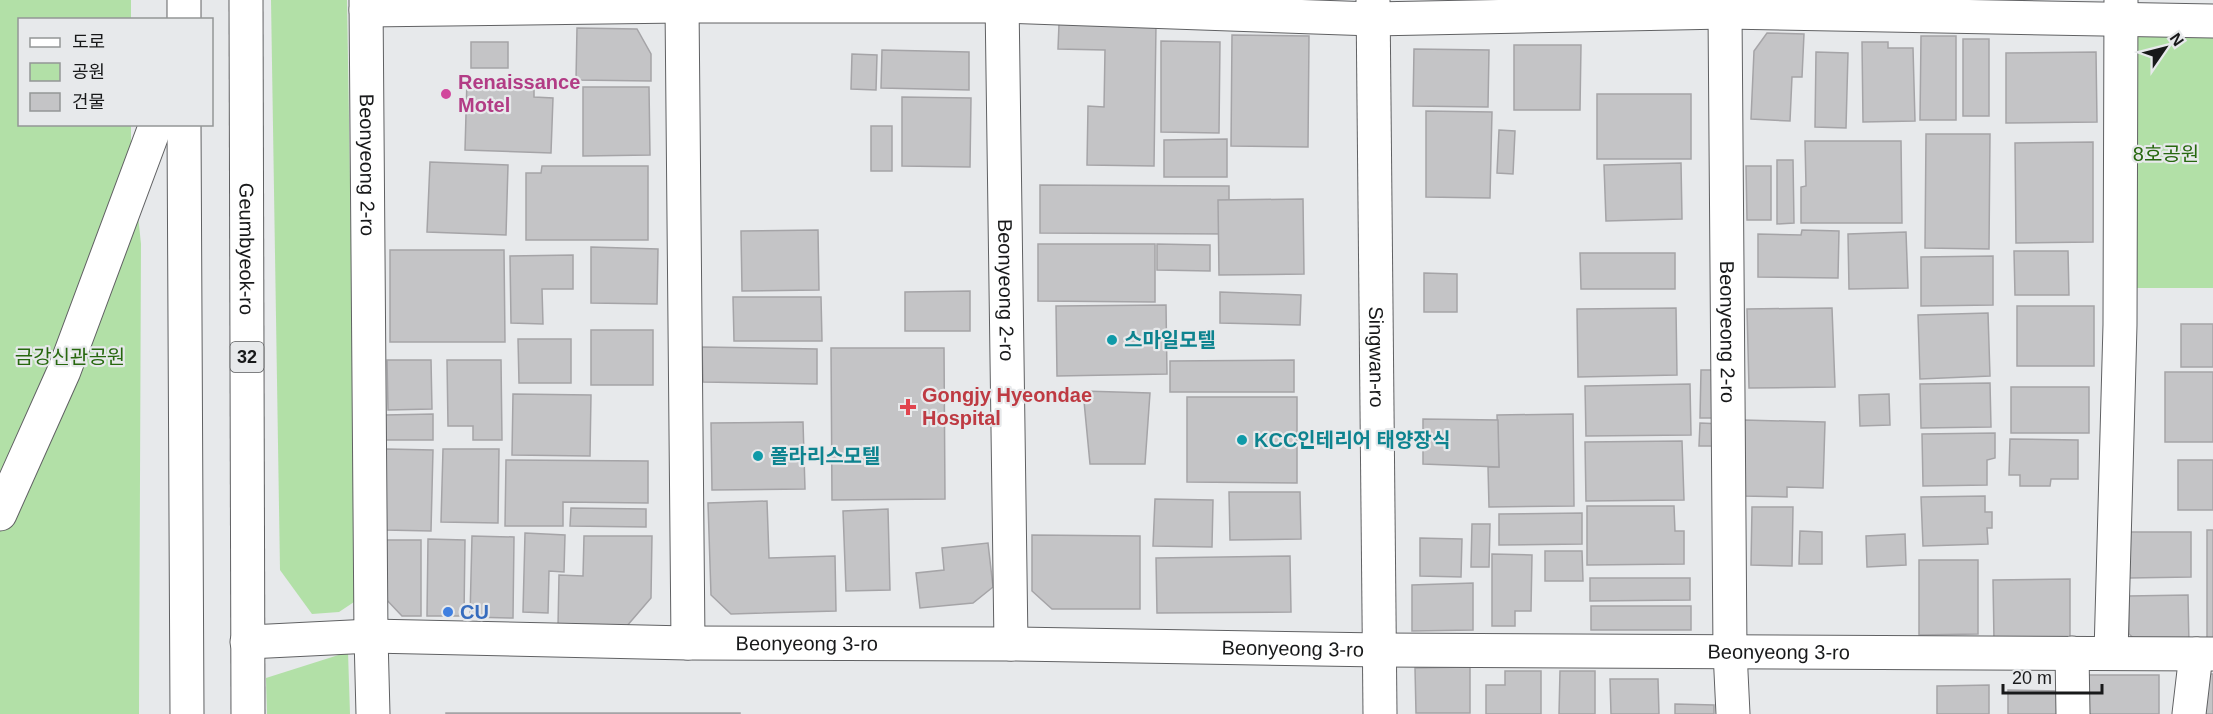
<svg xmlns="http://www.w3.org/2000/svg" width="2213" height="714" viewBox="0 0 2213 714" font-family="Helvetica,'Noto Sans KR',sans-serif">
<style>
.green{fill:#b2e0a7}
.building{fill:#c4c4c6;stroke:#a5a4a7;stroke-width:1.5}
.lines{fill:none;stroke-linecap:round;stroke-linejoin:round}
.minor-casing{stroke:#606163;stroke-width:35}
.major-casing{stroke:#606163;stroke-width:35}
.minor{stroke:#fff;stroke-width:33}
.major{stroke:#fff;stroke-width:33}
.hotel-dot{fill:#d1479c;stroke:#e7e9eb;stroke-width:2}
.culture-dot{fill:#0f9aa8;stroke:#e7e9eb;stroke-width:2}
.health-dot{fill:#e0444e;stroke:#e7e9eb;stroke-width:2}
.shop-dot{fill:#3f7fe0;stroke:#e7e9eb;stroke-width:2}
.labels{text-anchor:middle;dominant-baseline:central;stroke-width:4.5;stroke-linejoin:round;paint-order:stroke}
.shield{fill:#e7e9eb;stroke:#565759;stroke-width:1.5}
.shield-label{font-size:18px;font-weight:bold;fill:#18191a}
.hotel-label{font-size:20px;font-weight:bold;fill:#b23c85;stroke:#e7e9eb;text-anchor:start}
.park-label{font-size:20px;fill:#27680f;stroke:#e7e9eb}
.street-label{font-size:20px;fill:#18191a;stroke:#e7e9eb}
.culture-label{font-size:20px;font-weight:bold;fill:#0d838f;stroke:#e7e9eb;text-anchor:start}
.health-label{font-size:20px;font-weight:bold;fill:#be3a42;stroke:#e7e9eb;text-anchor:start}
.shop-label{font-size:20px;font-weight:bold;fill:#366cbe;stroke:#e7e9eb;text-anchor:start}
</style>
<rect width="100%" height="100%" fill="#e7e9eb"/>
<!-- green -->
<g class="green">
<path d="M0 0H131V19L20 20V124L131 125V148L141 244 139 714H0Z"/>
<path d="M271 0H347L357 600 339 612 312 614 280 570Z"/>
<path d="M2121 20 2213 21V288H2119Z"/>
<path d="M348 652 350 714H267L266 678Z"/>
</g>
<!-- building -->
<g class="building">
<path d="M1059 24 1156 25 1154 166 1087 165 1088 106 1104 107 1105 50 1058 49Z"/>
<path d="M577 28 637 29 651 54V81L576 80Z"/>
<path d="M1767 33 1804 34 1802 77H1792L1790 121 1751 119 1754 51Z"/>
<path d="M1232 35 1309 36 1308 147 1231 146Z"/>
<path d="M1921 36H1956V120H1920Z"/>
<rect x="1963" y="39" width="26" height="77"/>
<path d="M1161 41 1220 42 1219 133 1161 132Z"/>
<rect x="471" y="42" width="37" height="26"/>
<path d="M1862 42H1888V48H1913L1915 121 1863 122Z"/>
<path d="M1514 45H1581L1580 110H1514Z"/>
<path d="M1414 49 1489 50 1488 107 1413 106Z"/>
<path d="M882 50 969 52V90L881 88Z"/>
<path d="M1816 52 1848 53 1846 128 1815 127Z"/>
<path d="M2096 52 2097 122 2006 123V53Z"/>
<path d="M852 54 877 55 876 90 851 89Z"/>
<path d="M467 79 534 81V97L553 98 551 153 465 150Z"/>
<path d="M583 87H649L650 155 583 156Z"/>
<rect x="1597" y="94" width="94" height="65"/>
<path d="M902 97 971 98 970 167 902 166Z"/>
<path d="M1426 111 1492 112 1490 198 1426 197Z"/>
<rect x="871" y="126" width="21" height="45"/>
<path d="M1499 130 1515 131 1513 174 1497 173Z"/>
<path d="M1926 134H1990L1989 249 1925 248Z"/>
<path d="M1227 139V177H1164V140Z"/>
<path d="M1805 141H1901L1902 223H1801V187L1806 186Z"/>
<path d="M2093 142V242L2016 243 2015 143Z"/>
<path d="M1777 160H1793L1794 223 1777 224Z"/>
<path d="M430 162 508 165 506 235 427 232Z"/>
<path d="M1681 163 1682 219 1606 221 1604 165Z"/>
<path d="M542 166H648V240H526V173H541Z"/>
<path d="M1746 166H1771V220H1747Z"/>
<path d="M1040 185 1229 186V234L1040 233Z"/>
<path d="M1303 199 1304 274 1219 275 1218 200Z"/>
<path d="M818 230 819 290 742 291 741 231Z"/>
<path d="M1802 230 1839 231 1838 278 1758 277V234L1801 235Z"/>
<path d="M1906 232 1908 288 1849 289 1848 234Z"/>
<path d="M1038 244H1155V302L1038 301Z"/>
<path d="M1157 244 1210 245V271L1157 270Z"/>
<path d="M591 247 658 249 657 304 591 303Z"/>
<path d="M390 250H504L505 342H390Z"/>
<path d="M2014 251H2068L2069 295H2015Z"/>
<path d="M1580 253H1675V289H1581Z"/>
<path d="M573 255V289H542L543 324 511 323 510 256Z"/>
<path d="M1993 256V305L1921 306V257Z"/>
<path d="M1424 273 1457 274V312H1424Z"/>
<path d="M970 291V331H905V292Z"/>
<path d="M1220 292 1301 295 1300 325 1220 323Z"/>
<path d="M733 297H821L822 341H734Z"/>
<path d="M1166 305 1167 374 1057 376 1056 306Z"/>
<rect x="2017" y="306" width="77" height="60"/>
<path d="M1676 308 1677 375 1578 377 1577 309Z"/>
<path d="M1832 308 1835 387 1749 388 1747 309Z"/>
<path d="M1988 313 1990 376 1920 379 1918 315Z"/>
<rect x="2181" y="324" width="32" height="43"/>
<rect x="591" y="330" width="62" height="55"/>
<path d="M518 339H571V383H519Z"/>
<path d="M702 347 817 349V384L703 382Z"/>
<path d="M831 348H944L945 499 832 500Z"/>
<path d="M387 360H431L432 409 388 410Z"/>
<path d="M447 360H501L502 440H473V426H448Z"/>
<path d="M1294 360V392H1170V361Z"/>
<path d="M1701 370H1721L1720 418H1700Z"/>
<rect x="2165" y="372" width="48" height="70"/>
<path d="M1990 383 1991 427 1921 428 1920 384Z"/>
<path d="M1690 384 1691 435 1586 436 1585 386Z"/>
<rect x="2011" y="387" width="78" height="46"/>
<path d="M1083 391 1150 393 1145 464H1090Z"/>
<path d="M513 394 591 395 590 456 512 455Z"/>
<path d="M1889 394 1890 425 1860 426 1859 395Z"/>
<path d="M1187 397H1297V483L1187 482Z"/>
<path d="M433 414V440H386L385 415Z"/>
<path d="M1573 414 1574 506 1489 507 1488 467H1499L1497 415Z"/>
<path d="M1423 419 1498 420 1499 467 1423 464Z"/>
<path d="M1744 420 1825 422 1823 488 1787 487V497L1743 496Z"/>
<path d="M803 422 805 489 712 490 711 423Z"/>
<path d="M1700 423 1723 424 1722 446H1699Z"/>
<path d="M1995 433V458L1987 460V485L1923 486 1922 434Z"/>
<path d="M2010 439 2078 440V479H2051L2050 486H2020V475H2009Z"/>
<path d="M1682 441 1684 500 1586 501 1585 442Z"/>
<path d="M386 449 433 450 431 531 385 530Z"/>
<path d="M443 449H499L498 523 441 522Z"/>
<path d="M506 460 648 461V503L563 502V526H505Z"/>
<rect x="2178" y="460" width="35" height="50"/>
<path d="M1229 492H1300L1301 539 1230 540Z"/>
<path d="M1985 496V512H1992V528H1987L1988 544 1923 546 1921 497Z"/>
<path d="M1155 499 1213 500 1212 547 1153 546Z"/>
<path d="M767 501 769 558 835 556 836 611 731 614 711 595 708 503Z"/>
<path d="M1587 506H1674L1675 531H1684V564L1587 565Z"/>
<path d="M1752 507H1793L1792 566 1751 565Z"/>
<path d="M571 508 646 509V527L570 526Z"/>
<path d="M888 509 890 590 846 591 843 511Z"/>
<path d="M1582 513V544L1499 545V514Z"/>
<path d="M1472 524H1490L1489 567H1471Z"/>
<rect x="2207" y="530" width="6" height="113"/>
<path d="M1800 531 1822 532V564H1799Z"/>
<path d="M2128 532H2191V577L2129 578Z"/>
<path d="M525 533 565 535 564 572 549 571 548 613 523 612Z"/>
<path d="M1905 534 1906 565 1867 567 1866 536Z"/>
<path d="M1032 535 1140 536V609H1052L1032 591Z"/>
<path d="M472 536 514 537 513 618 470 617Z"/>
<path d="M584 536H652L651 598 626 627 558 626 559 575 583 576Z"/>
<path d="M1420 538 1462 539 1461 577 1420 576Z"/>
<path d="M428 539 465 540 464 616H427Z"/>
<path d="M382 540H421V616H402L383 596Z"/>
<path d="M988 543 993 587 973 603 920 608 916 573 944 570 942 548Z"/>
<path d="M1545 551H1582L1583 581H1545Z"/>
<path d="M1492 554 1532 555 1531 611H1515V626H1492Z"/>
<path d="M1290 556 1291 612 1157 613 1156 558Z"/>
<path d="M1919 560H1978V634L1919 635Z"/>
<path d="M1590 578H1690V600L1590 601Z"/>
<path d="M2070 579V641H1994L1993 580Z"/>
<path d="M1473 583V630L1412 631V585Z"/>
<path d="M2188 595 2189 645H2141L2129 634V596Z"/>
<rect x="1591" y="606" width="100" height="24"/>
<path d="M1470 667V713H1416L1415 668Z"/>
<path d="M1505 671H1541V714H1486V685H1505Z"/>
<path d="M1560 671H1595V714H1559Z"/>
<path d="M2203 674H2213V714H2196Z"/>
<rect x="2078" y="675" width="81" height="39"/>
<path d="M1610 679H1658L1659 714H1611Z"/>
<path d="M1989 685V714H1937V686Z"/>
<path d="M2008 690 2061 691V714H2008Z"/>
<path d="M1675 704 1714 705V714H1675Z"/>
<rect x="446" y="713" width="294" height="1"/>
</g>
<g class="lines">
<!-- minor casing -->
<g class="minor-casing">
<g id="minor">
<path id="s1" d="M366 0 371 636 373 714"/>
<path id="s2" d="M1002 0 1011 644"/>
<path d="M682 6 688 643"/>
<path d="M366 10 682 6H1002L1373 19 1725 12 2213 21"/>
<path id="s3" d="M1725 12 1730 651 1733 714"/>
<path d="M0 514 64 371 156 124"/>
<path id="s4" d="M247 642 371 636 688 643 1011 644 1381 650 2213 654"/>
<path d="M2072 653 2073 714"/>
<path d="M2111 653 2120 325 2121 0"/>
<path d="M2189 714 2196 654"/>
</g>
</g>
<!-- major casing -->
<g class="major-casing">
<g id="major">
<path id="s5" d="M246 0 248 714"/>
<path id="s6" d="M1373 0 1380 714"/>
<path d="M184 20V0"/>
<path d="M184 124 187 714"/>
</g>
</g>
<!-- minor -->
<use href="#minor" class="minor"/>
<!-- major -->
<use href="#major" class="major"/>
</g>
<!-- markers -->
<circle class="hotel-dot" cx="446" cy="94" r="6"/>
<g class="culture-dot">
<circle cx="1112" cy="340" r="6"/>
<circle cx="1242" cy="440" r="6"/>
<circle cx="758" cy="456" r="6"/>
</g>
<path class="health-dot" d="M905 398h6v6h6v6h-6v6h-6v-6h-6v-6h6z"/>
<circle class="shop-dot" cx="448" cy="612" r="6"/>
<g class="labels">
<!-- shield labels -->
<rect class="shield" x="230.5" y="342" width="33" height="30" rx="4.5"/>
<g class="shield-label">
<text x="247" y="357">32</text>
</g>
<!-- hotel labels -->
<g class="hotel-label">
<text x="458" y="82">Renaissance<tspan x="458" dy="23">Motel</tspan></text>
</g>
<!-- park labels -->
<g class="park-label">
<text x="2166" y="154">8호공원</text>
<text x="70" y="357">금강신관공원</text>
</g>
<!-- street labels -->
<g class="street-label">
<text stroke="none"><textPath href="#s1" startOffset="165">Beonyeong 2-ro</textPath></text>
<text stroke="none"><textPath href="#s5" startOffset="249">Geumbyeok-ro</textPath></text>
<text stroke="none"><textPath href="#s2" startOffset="290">Beonyeong 2-ro</textPath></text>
<text stroke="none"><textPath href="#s3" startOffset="320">Beonyeong 2-ro</textPath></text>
<text stroke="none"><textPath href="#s6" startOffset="357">Singwan-ro</textPath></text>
<text stroke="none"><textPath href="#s4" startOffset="560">Beonyeong 3-ro</textPath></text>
<text stroke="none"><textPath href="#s4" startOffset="1046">Beonyeong 3-ro</textPath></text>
<text stroke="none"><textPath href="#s4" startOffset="1532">Beonyeong 3-ro</textPath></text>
</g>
<!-- culture labels -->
<g class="culture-label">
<text x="1124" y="340">스마일모텔</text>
<text x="1254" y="440">KCC인테리어 태양장식</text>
<text x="770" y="456">폴라리스모텔</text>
</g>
<!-- health labels -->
<g class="health-label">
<text x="922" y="395">Gongjy Hyeondae<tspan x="922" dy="23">Hospital</tspan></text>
</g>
<!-- shop labels -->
<g class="shop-label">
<text x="460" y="612">CU</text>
</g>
</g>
<!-- legend -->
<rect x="18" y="18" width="195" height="108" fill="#e7e9eb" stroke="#949697" stroke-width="1.5"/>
<rect x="30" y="38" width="30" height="9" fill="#ffffff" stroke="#949697" stroke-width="1.5"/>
<text x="72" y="48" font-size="18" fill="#18191a">도로</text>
<rect x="30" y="63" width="30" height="18" fill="#b2e0a7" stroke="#949697" stroke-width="1.5"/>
<text x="72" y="78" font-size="18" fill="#18191a">공원</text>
<rect x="30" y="93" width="30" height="18" fill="#c4c4c6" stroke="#949697" stroke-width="1.5"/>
<text x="72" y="108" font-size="18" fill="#18191a">건물</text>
<!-- north arrow -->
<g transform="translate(2165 48) rotate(55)" stroke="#e7e9eb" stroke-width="4.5" paint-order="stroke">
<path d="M0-4.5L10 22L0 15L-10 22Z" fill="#18191a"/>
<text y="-9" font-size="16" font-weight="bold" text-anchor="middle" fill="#18191a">N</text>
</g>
<!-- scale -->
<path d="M2003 684v9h99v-9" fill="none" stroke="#18191a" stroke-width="3"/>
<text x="2012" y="684" font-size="18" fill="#18191a" stroke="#e7e9eb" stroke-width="4.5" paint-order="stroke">20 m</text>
</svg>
